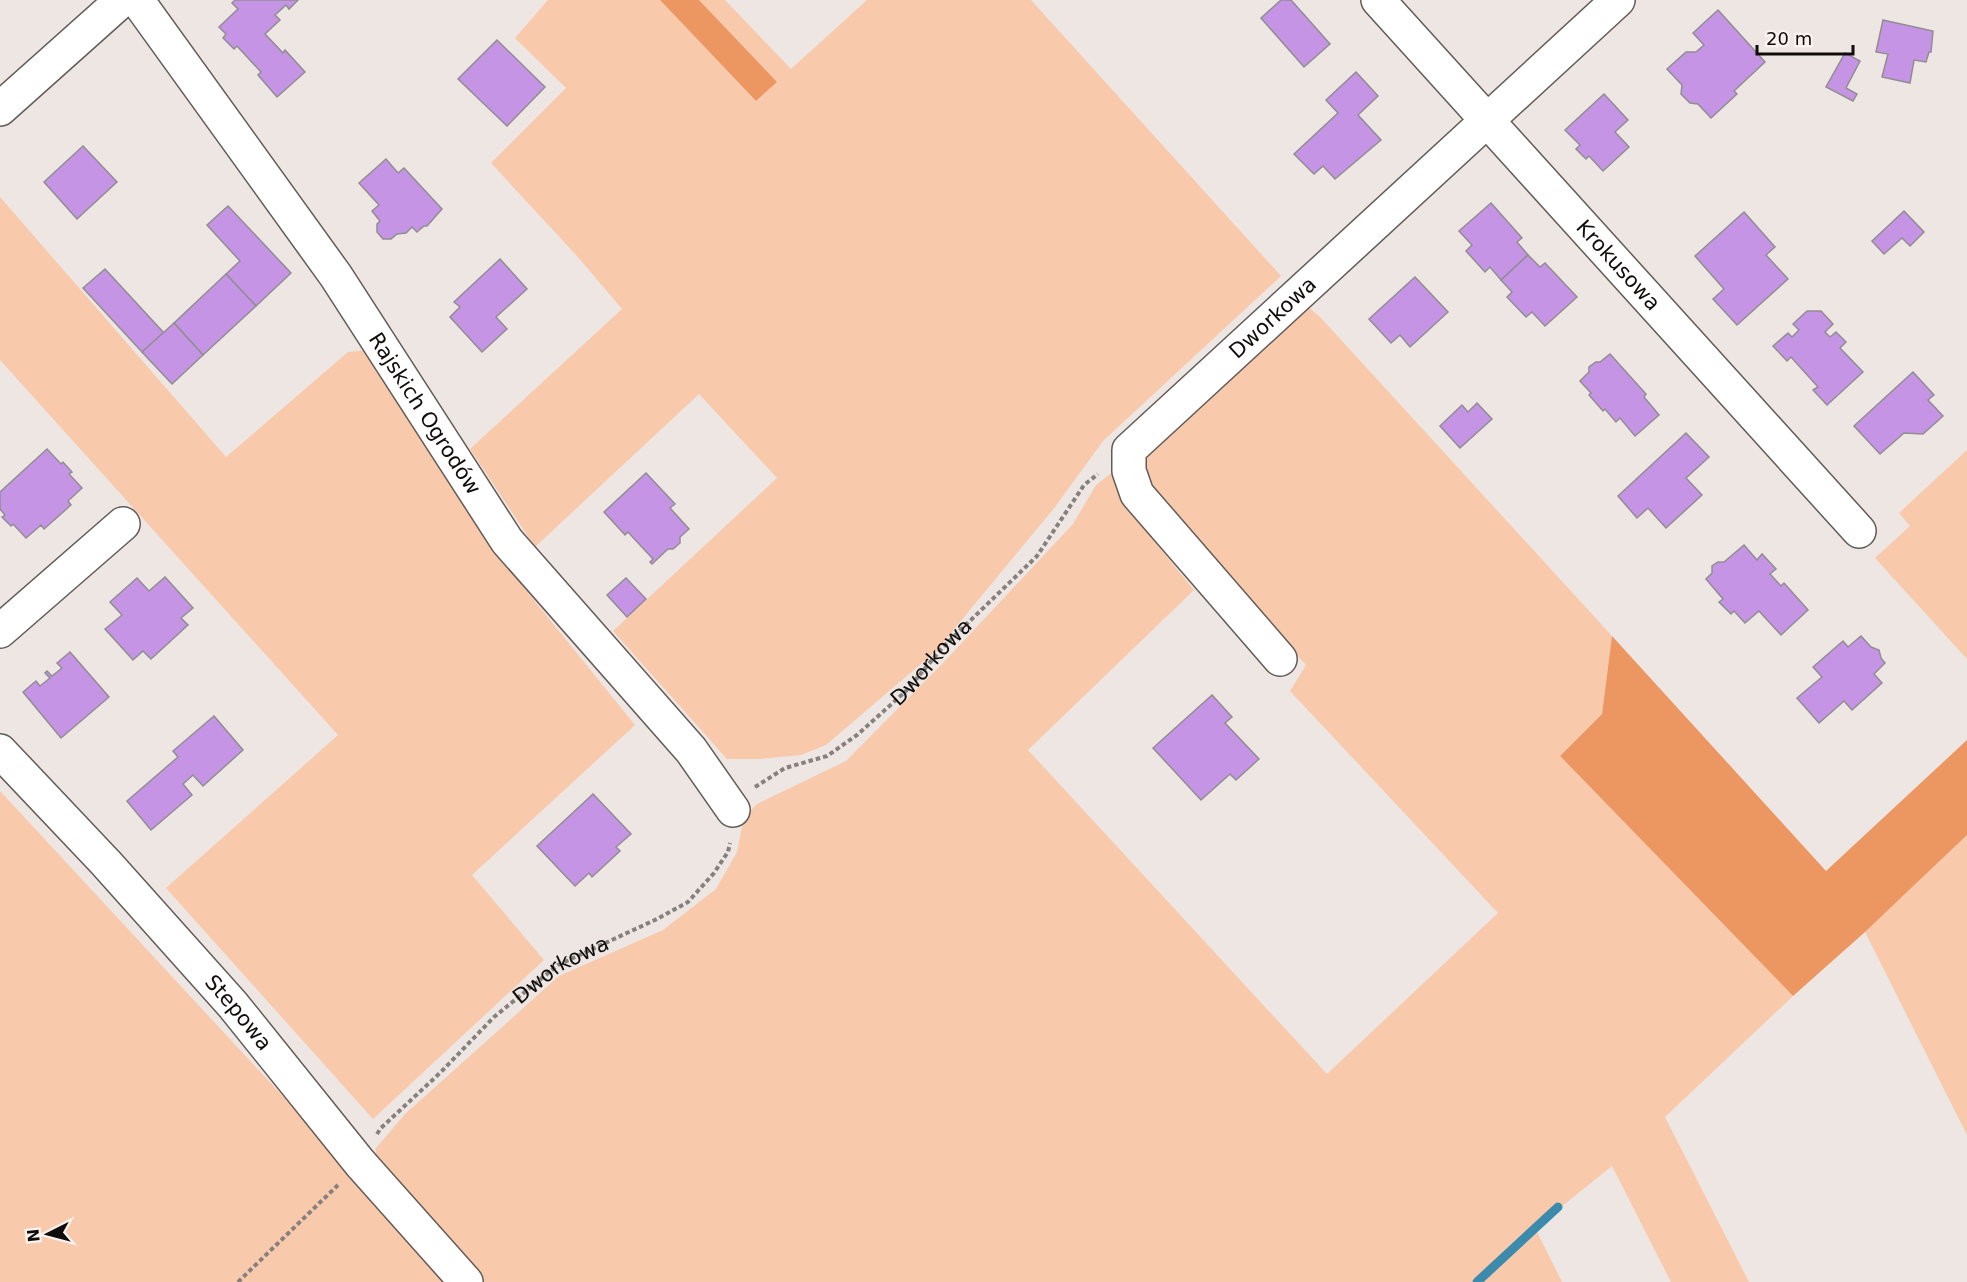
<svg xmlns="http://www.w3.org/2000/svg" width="1967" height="1282" viewBox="0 0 1967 1282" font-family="'DejaVu Sans',sans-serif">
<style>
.green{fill:#f9c9ac}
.forest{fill:#ec9761}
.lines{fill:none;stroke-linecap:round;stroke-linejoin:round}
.stream{stroke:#3c8bad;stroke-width:9}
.building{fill:#c694e4;stroke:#908d93;stroke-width:1.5}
.minor-casing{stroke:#625c59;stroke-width:36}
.path{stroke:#86817e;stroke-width:4;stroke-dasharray:4.5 3;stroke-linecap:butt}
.minor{stroke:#fff;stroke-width:33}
.labels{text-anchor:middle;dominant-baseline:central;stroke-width:5;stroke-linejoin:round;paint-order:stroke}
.street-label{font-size:21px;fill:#0f0c0b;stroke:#faf3ef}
</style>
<rect width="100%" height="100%" fill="#ede6e2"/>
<!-- green -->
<g class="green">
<path d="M548 0H660L756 101 777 82 699 0H725L791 69 867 0H1031L1281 276 1103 441 1055 507 936 651 826 745 801 755 760 759H727L613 631 777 478 699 394 535 547 470 449 622 309 577 256 491 163 566 88 515 38Z"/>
<path d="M0 197 226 457 348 352 368 350 498 556 635 725 472 875 544 960 373 1119 166 888 338 735 0 360Z"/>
<path d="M1305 304 1321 318 1612 636 1602 714 1560 756 1793 996 1665 1117 1749 1282H1671L1612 1166 1535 1228 1562 1282H477L374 1165 376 1148 405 1114 559 976 663 930 716 889 737 852 744 817 757 804 846 761 943 663 1073 524 1096 485 1118 468 1133 507 1154 541 1194 590 1028 750 1327 1074 1498 913 1290 691 1306 665 1149 492 1141 468 1154 443Z"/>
<path d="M1967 450V659L1875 558 1910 526 1899 513Z"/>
<path d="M0 791 393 1215 452 1282H0Z"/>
<path d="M1967 835V1135L1865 932Z"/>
</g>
<!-- forest -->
<g class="forest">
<path d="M660 0H699L777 82 756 101Z"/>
<path d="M1612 636 1826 871 1967 740V835L1865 932 1793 996 1560 756 1602 714Z"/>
</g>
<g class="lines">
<!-- stream -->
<path class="stream" d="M1477 1282 1558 1207"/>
</g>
<!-- building -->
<g class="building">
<path d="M235 0H298L289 9 286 5 275 15 280 20 265 34 283 53 285 50 305 72 277 97 258 75 261 72 237 46 234 49 223 38 226 34 219 27 238 9 232 3Z"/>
<path d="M1281 0H1291L1330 44 1304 67 1261 18Z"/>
<path d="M1718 10 1765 62 1734 91 1737 94 1711 118 1698 104 1690 103 1681 94 1682 85 1667 69 1686 52H1696L1704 45 1693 33Z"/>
<path d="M1883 20 1933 31 1931 52H1929L1926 62 1914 60 1910 83 1882 77 1888 54 1876 52Z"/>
<path d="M497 40 545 87 507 126 458 79Z"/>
<path d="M1845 53 1860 61 1846 88 1857 94 1853 101 1826 87Z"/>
<path d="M1356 72 1378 96 1358 115 1381 140 1335 179 1323 166 1314 174 1294 154 1338 113 1326 100Z"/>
<path d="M1604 94 1628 120 1615 132 1629 147 1603 171 1589 156 1586 159 1576 149 1580 145 1565 130Z"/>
<path d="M83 146 117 182 77 219 44 182Z"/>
<path d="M386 159 398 173 404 168 442 209 427 226H424L417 232 412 227 406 233 397 234 391 239H383L377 232V224L380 221 372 211 379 205 359 183Z"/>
<path d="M1491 203 1522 238 1517 242 1528 255 1501 280 1490 267 1485 272 1466 251 1472 245 1459 231Z"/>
<path d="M228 206 291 273 256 306 226 274 240 261 207 225Z"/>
<path d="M1904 211 1924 232 1910 246 1902 238 1884 254 1872 241Z"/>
<path d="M1744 212 1775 247 1766 255 1788 279 1737 325 1713 299 1724 289 1695 256Z"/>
<path d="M1528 255 1540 267 1545 263 1577 297 1545 326 1532 312 1526 317 1507 297 1512 292 1501 280Z"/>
<path d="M500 259 527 289 496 317 507 329 482 352 450 317 460 307 454 302Z"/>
<path d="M105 269 164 333 142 352 83 288Z"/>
<path d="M226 274 256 306 203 355 174 323Z"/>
<path d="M1415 277 1448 312 1410 347 1400 335 1391 343 1369 319Z"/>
<path d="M1807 311H1821L1833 324 1825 332 1830 337 1836 332 1846 342 1840 348 1863 372 1827 405 1813 390 1818 387 1791 357 1787 361 1773 346 1788 333 1792 337 1799 330 1793 324Z"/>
<path d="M174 323 203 355 172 384 142 352Z"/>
<path d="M1610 354 1646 394 1644 397 1659 415 1635 436 1620 418 1616 422 1605 409 1603 411 1589 395 1591 393 1580 381 1589 372V367L1596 362H1600Z"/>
<path d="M1913 372 1934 395 1928 400 1943 416 1923 434 1904 433 1880 454 1854 426Z"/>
<path d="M1477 403 1492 419 1460 448 1440 426 1462 405 1468 412Z"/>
<path d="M1686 433 1709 457 1686 478 1702 495 1666 528 1648 508 1637 518 1618 496Z"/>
<path d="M47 449 61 464 63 462 72 472 69 474 82 488 68 501 71 505 44 529 41 525 26 538 13 524 11 526 2 517 5 515 0 509V492Z"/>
<path d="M646 473 675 504 670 508 689 529 680 537V543L673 549H668L652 564 650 562 653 559 628 532 625 535 604 512Z"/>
<path d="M1744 545 1757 560 1762 554 1776 569 1770 574 1781 586 1784 583 1808 610 1781 635 1759 611 1745 623 1734 611 1731 614 1719 602 1723 599 1706 579 1712 573V566L1718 562H1724Z"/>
<path d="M165 577 193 608 181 618 188 625 151 659 143 651 133 660 105 629 122 615 110 602 137 578 149 591Z"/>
<path d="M626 578 646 599 627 617 607 595Z"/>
<path d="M1861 636 1871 647 1879 650 1881 658 1885 663 1874 674 1882 683 1852 710 1844 701 1819 723 1797 698 1822 677 1813 667 1843 641 1848 647Z"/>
<path d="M70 652 109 697 61 738 23 692 36 681 40 686 50 678 45 673 47 671 52 676 62 668 57 663Z"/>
<path d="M1212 695 1232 717 1225 723 1259 759 1236 780 1230 774 1201 800 1153 748Z"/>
<path d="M214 716 243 750 203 786 193 775 183 784 192 795 151 830 127 801 178 757 173 751Z"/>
<path d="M593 794 631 834 616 847 620 851 592 877 589 873 575 886 537 846Z"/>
</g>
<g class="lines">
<!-- minor casing -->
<g class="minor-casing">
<g id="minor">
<path id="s3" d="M137 0 336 276 507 541 691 750 733 810"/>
<path id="s4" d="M1378 0 1859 531"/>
<path d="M0 109 122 0"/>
<path d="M0 631 123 524"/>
<path id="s5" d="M1280 659 1137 494 1129 471V450L1618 0"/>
<path id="s6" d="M0 751 106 863 233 1005 360 1163 466 1282"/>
</g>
</g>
<!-- path -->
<g class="path">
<path id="s1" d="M755 787 785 768 827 756 857 735 906 691 943 647 1037 556 1084 485 1098 474"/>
<path id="s2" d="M377 1134 381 1128 441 1072 494 1017 558 965 657 919 688 902 714 873 728 852 730 843"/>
<path d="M238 1282 338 1185"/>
</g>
<!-- minor -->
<use href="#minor" class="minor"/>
</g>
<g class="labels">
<!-- street labels -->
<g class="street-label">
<text stroke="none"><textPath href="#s4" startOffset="358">Krokusowa</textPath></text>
<text stroke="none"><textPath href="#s5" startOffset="459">Dworkowa</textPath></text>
<text stroke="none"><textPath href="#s3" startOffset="504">Rajskich Ogrodów</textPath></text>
<text stroke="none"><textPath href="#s1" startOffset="220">Dworkowa</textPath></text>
<text stroke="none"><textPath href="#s2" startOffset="248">Dworkowa</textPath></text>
<text stroke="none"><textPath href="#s6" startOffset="354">Stepowa</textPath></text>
</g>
</g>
<!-- north arrow -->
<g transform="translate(48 1234) rotate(264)" stroke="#faf3ef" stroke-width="4.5" paint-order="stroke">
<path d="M0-4.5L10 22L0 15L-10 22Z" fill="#0f0c0b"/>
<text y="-9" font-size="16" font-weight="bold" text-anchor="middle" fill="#0f0c0b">N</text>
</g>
<!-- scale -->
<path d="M1757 45v9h96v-9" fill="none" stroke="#0f0c0b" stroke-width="3"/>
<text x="1766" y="45" font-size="18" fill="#0f0c0b" stroke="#faf3ef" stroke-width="4.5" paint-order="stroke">20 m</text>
</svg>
